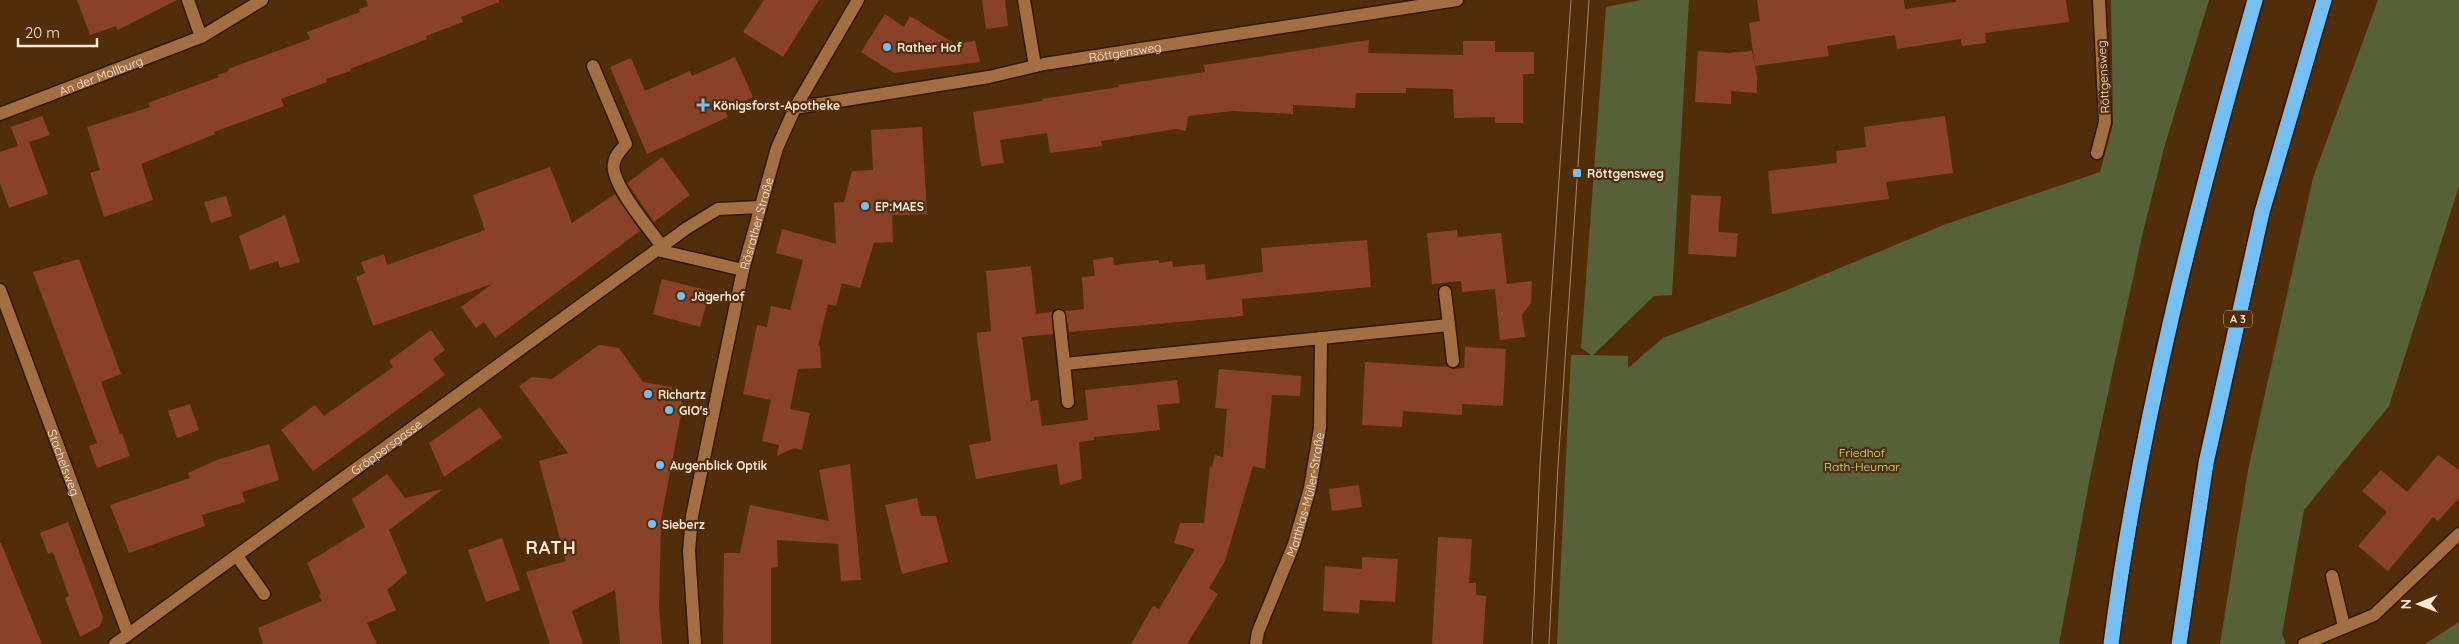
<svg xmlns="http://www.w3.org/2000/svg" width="2459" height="644" viewBox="0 0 2459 644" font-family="Quicksand,sans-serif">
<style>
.green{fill:#576138}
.building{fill:#894227}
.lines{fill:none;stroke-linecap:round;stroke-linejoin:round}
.service-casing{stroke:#301701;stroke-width:15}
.minor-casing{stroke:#301701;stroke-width:15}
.secondary-casing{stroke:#301701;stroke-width:15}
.motorway-casing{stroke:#301701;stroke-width:18}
.service{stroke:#a26e42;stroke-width:12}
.minor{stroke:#a26e42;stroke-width:12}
.secondary{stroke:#a26e42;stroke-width:12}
.motorway{stroke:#74c0f4;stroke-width:15}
.tram{stroke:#a58a71;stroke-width:1}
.poi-dot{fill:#73c0f6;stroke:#512d09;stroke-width:2}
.labels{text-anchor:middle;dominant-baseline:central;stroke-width:4.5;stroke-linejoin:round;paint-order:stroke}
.shield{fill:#512d09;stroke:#c9b19d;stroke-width:1}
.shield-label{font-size:11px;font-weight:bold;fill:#fceadc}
.poi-label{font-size:12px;font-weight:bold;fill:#fceadc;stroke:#512d09;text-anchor:start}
.street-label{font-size:12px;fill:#fceadc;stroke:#512d09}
.park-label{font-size:12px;fill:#cce67c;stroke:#512d09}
.district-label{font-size:18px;font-weight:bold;letter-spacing:1px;fill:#fceadc;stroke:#512d09}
</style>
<rect width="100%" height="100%" fill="#512d09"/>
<!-- green -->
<g class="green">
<path d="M1641 0H1689L1672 295 1654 296 1593 355 1628 356V368L1663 338 1782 292 1946 224 2100 172 2113 124 2111 0H2209L2164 148 2143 232 2091 472 2059 644H1557L1571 355H1591L1581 348 1606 7Z"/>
<path d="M2378 0H2459V186L2389 406 2304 510 2282 634 2286 644H2220L2248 470 2313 178Z"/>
<path d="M2459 622V644H2425Z"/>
</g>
<!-- building -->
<g class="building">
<path d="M77 0H177L118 30 116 26 90 35Z"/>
<path d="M366 0H499V2L461 17 463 22 426 36 427 39 350 69 351 71 326 79 327 82 281 99 284 106 214 132 215 134 141 164 153 200 104 217 90 173 100 170 87 127 150 107 148 103 219 77 218 75 229 71 228 69 310 39 307 32 360 12 359 9 368 6Z"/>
<path d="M764 0H819L783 57 743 32Z"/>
<path d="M982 0H1005L1008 26 986 29Z"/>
<path d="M1757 0H1904L1905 9 1956 2V0H2066L2069 22 1985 33 1986 43 1962 46 1961 39 1897 49 1895 35 1827 46 1829 56 1755 66 1749 23 1760 21Z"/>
<path d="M885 14 904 27 910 16 955 44 975 41 980 62 894 73 861 52Z"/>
<path d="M1369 40 1368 53 1463 55V41H1495V52H1534V74H1523V123H1495V117L1454 118 1453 89 1406 88V93H1356L1355 108 1293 105V114L1233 111 1188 116 1186 131 1176 129 1101 141 1102 146 1050 153 1047 133 1000 140 1004 163 981 166 973 112 1043 101 1042 99 1119 87 1118 85 1205 72 1204 65Z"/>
<path d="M1698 51 1728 53 1752 51 1757 76V93L1731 91V104L1695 102Z"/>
<path d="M735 57 753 97 725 110 728 117 647 154 610 67 631 58 645 91 690 71 692 76Z"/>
<path d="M42 116 50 135 29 142 48 194 9 208 0 183V152L18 146 11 127Z"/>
<path d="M1945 116 1953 173 1886 182 1889 199 1772 214 1768 171 1837 163 1836 151 1866 147 1864 127Z"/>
<path d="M922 127 927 214 892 215 893 242 874 243 860 288 842 283 836 306 828 304 818 346H820L821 368 798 369 790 409 810 413 802 450 794 448 777 456 779 445 762 441 771 400 743 394 757 325 767 327 771 306 790 310 803 260 776 253 782 229 836 244 834 203 844 202 852 171 873 170 871 130Z"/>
<path d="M662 157 690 195 654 222 627 183Z"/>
<path d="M550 167 572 223 615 194 640 231 495 338 484 322 476 328 461 307 492 284 373 326 356 277 365 273 361 262 384 254 387 265 485 230 473 195Z"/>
<path d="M1691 195 1721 196 1718 232 1738 233 1736 257 1688 254Z"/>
<path d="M226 196 232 216 211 223 204 202Z"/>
<path d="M285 215 300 262 280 268 278 261 250 270 239 236Z"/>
<path d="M1457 230 1458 237 1501 233 1507 284 1532 281 1531 303 1522 315 1525 337 1500 340 1495 289 1462 292 1461 281 1432 284 1427 233Z"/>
<path d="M1367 240 1371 287 1242 299 1243 316 1069 332 1065 311 1084 309 1082 277 1095 276 1093 260 1113 257 1114 265 1159 260V263L1172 261 1173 267 1205 264 1206 280 1263 272 1261 248Z"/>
<path d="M79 259 121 374 101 382 120 434 122 433 130 456 97 468 89 446 97 443 33 272Z"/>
<path d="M1031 266 1036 314 1052 312 1053 334 1022 337 1031 401 1038 400 1042 426 1088 420 1085 390 1177 380 1180 403 1157 405 1160 430 1094 437V440L1079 442 1082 479 1060 485 1057 464 976 479 969 445 991 441 977 338V333L991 331 986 271Z"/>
<path d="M662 279 710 291 700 327 653 314Z"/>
<path d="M431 330 445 350 433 359 445 375 313 471 281 430 315 405 324 416 393 367 389 361Z"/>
<path d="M599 345 619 348 643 382 671 387 683 404 661 520 659 608 662 644H620L615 590 572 611 583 644H550L526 572 566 561 539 461 568 453 519 386 532 377 552 379Z"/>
<path d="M1465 347 1506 349 1503 406 1462 404V415L1403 411 1402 427 1362 425 1365 362 1448 367 1453 369 1464 368Z"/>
<path d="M1219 369 1301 376 1300 396 1272 395 1265 469 1253 466 1225 561 1209 588 1218 594 1187 644H1131L1153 606 1159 609 1195 549 1174 543 1180 523H1204L1210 466 1212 467 1215 455 1223 457 1227 409 1215 408Z"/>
<path d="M190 404 199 430 177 438 168 411Z"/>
<path d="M480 407 502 437 444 477 429 443Z"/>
<path d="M269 444 279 480 242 492 245 502 202 515 205 526 129 553 110 505 190 478 188 473 217 460Z"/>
<path d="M2438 455 2459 470V498L2438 521 2433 517 2388 571 2358 546 2387 512 2362 491 2381 470 2407 492Z"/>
<path d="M850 464 861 580 841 581 838 544 777 540 778 567 771 568V644H723L724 553H740L750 505 829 521 819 470Z"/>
<path d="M387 474 405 498 443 489 389 530 407 573 387 590 396 610 367 623 377 644H263L258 628 322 601 319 595 321 594 307 563 365 527 352 499Z"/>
<path d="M1359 485 1362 507 1332 511 1329 489Z"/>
<path d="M917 498 921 516H936L948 562 902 574 885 505Z"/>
<path d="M68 522 103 617 100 626 80 637 65 598 69 596 53 552 48 554 40 533Z"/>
<path d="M1438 537 1472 539 1469 583H1476V595L1486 596 1483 644H1432Z"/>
<path d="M502 538 520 590 486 602 468 550Z"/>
<path d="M0 543H1L42 644H0Z"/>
<path d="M1362 557 1398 559 1395 602 1360 600 1359 613 1323 611 1325 566 1362 569Z"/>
</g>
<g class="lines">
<!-- service casing -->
<g class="service-casing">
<g id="service">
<path d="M1024 0 1035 66"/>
<path d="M593 66 626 144C621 150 615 155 614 163 609 182 650 230 662 246"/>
<path d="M237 556 264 594"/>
</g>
</g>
<!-- minor casing -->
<g class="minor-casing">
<g id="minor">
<path d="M201 37 262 0"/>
<path id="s1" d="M795 108 989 77 1044 64 1457 0"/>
<path id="s2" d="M0 114 201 37 188 0"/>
<path d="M2097 153 2105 122 2099 0"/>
<path d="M657 250 743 270"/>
<path id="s3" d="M0 290 128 634"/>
<path d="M1445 292 1449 325"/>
<path d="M1059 316 1068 402"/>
<path d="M1065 364 1449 325 1453 361"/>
<path d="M2332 576 2344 626"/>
<path id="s4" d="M115 644 687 228 718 209 760 207"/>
<path id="s5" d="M1256 644 1258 632 1294 544 1310 488 1320 428 1321 338"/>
<path d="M2304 644 2374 615 2459 534"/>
</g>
</g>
<!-- secondary casing -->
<g class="secondary-casing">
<g id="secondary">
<path id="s6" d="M695 644 689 551 692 516 743 270 777 148 795 108 858 0"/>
</g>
</g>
<!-- motorway casing -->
<g class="motorway-casing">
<g id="motorway">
<path d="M2111 644C2139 426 2195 211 2255 0"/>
<path d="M2179 644 2206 463 2262 212 2324 0"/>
</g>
</g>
<!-- service -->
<use href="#service" class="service"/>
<!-- minor -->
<use href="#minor" class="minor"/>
<!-- secondary -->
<use href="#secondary" class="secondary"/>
<!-- motorway -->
<use href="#motorway" class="motorway"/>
<!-- tram -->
<g class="tram">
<path d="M1532 644 1540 465 1571 0"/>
<path d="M1549 644 1558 466 1589 0"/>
</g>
</g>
<!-- markers -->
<g class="poi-dot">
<circle cx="887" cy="47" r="5"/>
<path d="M700.5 97.5h5v5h5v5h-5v5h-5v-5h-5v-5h5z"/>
<rect x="1572" y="168" width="10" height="10" rx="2.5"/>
<circle cx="865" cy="206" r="5"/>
<circle cx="681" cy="296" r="5"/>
<circle cx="648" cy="394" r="5"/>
<circle cx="669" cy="410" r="5"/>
<circle cx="660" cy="465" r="5"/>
<circle cx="652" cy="524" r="5"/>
</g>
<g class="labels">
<!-- shield labels -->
<rect class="shield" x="2224" y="310.5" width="28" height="17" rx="4"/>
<g class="shield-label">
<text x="2238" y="319">A 3</text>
</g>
<!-- poi labels -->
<g class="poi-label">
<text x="897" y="47">Rather Hof</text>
<text x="713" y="105">Königsforst-Apotheke</text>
<text x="1587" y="173">Röttgensweg</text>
<text x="875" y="206">EP:MAES</text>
<text x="691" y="296">Jägerhof</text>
<text x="658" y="394">Richartz</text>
<text x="679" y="410">GIO's</text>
<text x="670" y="465">Augenblick Optik</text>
<text x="662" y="524">Sieberz</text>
</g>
<!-- street labels -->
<g class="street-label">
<text stroke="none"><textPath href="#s1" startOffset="335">Röttgensweg</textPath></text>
<text stroke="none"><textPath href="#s2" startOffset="108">An der Mollburg</textPath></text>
<text transform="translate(2103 77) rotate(-93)">Röttgensweg</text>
<text stroke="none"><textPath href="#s6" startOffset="428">Rösrather Straße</textPath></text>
<text stroke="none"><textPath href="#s4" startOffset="335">Gröppersgasse</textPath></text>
<text stroke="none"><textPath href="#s3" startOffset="184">Stachelsweg</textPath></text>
<text stroke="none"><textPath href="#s5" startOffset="158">Matthias-Müller-Straße</textPath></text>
</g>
<!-- park labels -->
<g class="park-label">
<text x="1862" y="452">Friedhof<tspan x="1862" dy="14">Rath-Heumar</tspan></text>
</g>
<!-- district labels -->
<g class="district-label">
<text x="551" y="547">RATH</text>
</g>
</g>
<!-- north arrow -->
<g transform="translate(2419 604) rotate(269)" stroke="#512d09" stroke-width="4" paint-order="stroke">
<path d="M0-4L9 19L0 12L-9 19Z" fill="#fceadc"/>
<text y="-8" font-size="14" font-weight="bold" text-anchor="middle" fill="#fceadc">N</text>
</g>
<!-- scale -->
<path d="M18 38v8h79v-8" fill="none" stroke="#fceadc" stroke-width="2.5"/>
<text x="25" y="38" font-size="15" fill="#fceadc" stroke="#512d09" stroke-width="4" paint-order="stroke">20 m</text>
</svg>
